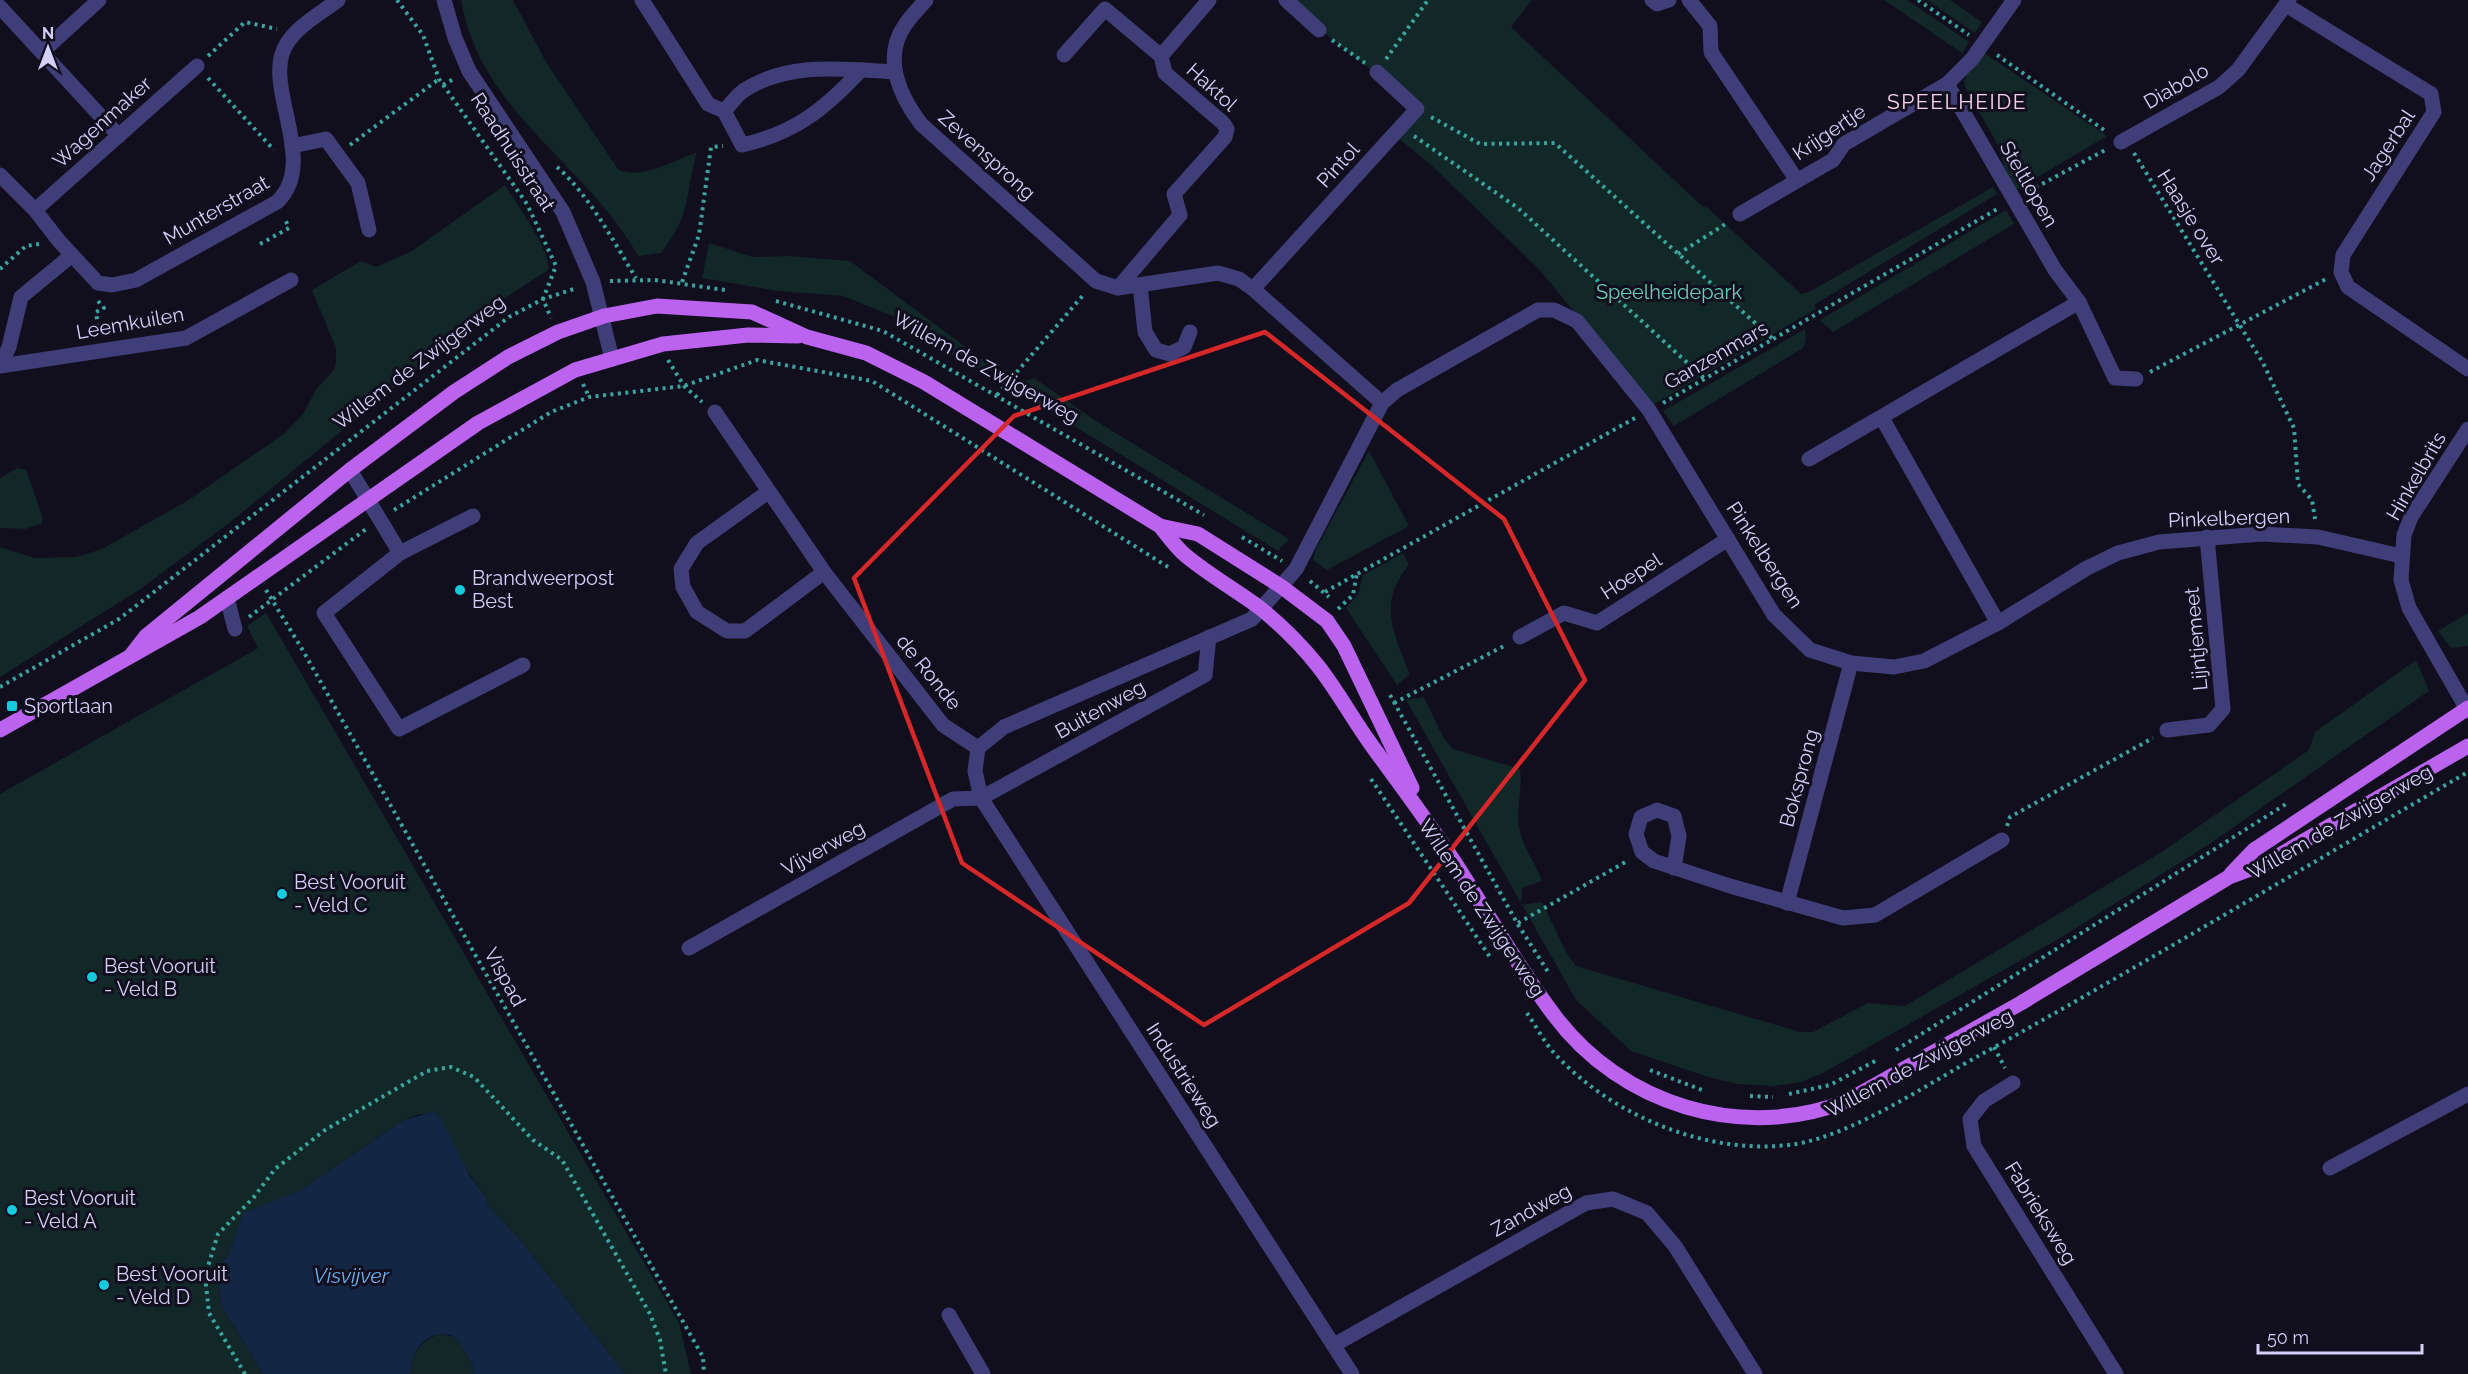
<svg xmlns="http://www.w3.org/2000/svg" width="2468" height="1374" viewBox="0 0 2468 1374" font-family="Raleway,sans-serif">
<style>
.green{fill:#122727}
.water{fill:#132643}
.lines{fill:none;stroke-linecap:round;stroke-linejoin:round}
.path{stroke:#3aa59f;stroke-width:4;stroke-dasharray:3 4.5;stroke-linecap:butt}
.minor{stroke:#403e78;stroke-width:15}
.major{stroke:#bb62ef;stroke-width:15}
.marked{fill:none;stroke:#d62828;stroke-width:4.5;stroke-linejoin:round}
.poi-dot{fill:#17cbdf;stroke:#110e1e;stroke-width:2}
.labels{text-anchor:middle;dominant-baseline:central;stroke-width:6;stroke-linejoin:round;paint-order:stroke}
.street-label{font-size:20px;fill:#d5d0fa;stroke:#110e1e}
.park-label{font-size:20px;fill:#64d2b7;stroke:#110e1e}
.poi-label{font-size:20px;fill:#d5d0fa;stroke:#110e1e;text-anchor:start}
.neighbourhood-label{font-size:21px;letter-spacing:1.5px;fill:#fad2ec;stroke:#110e1e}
.water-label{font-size:21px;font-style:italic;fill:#69b1f0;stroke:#110e1e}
</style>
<rect width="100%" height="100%" fill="#110e1e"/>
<!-- green -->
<g class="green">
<path d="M461 0H513L546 62 618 169C639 181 676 160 697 152 684 197 693 211 661 253L638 256C586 163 481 114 461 0Z"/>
<path d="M1289 0H1532L1511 27 1702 206 1708 208 1801 294 1811 291 1993 187 1997 194 1814 305 1816 309 1651 406 1539 269 1430 164 1397 137 1420 109C1377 72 1329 41 1289 0Z"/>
<path d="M1884 0H1907L1969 42 1962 53Z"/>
<path d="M1927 0H1950L1982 22 1975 33Z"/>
<path d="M1983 52 2107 136 2016 190 2004 166 1999 147 1965 87 1964 80Z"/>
<path d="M505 185C515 201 553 254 548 270L496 304 233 520 139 590 0 677V547L35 558 76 557 102 549 187 501 285 433 303 414 317 388 334 370 336 362V348L312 290 361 261 376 267 412 251Z"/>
<path d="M2006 210 2014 224 1833 332 1820 320Z"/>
<path d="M709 243 753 257 790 256 850 261 991 366 988 374 922 339 895 317 843 296 778 291 702 278Z"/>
<path d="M1805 329 1806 340 1803 348 1674 426 1663 411Z"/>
<path d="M1034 378 1096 421 1289 539 1278 551 1009 386Z"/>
<path d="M1369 451 1409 526 1327 570 1313 560 1316 549Z"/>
<path d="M17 468 26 470 43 518 41 524 25 529 0 528V478Z"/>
<path d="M1403 553 1409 565C1377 601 1394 636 1410 674L1397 685 1346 608 1358 594 1363 575Z"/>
<path d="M266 613 679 1323 691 1374H625L523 1243 488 1205 486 1198 455 1152 441 1118 420 1114 402 1121 301 1190 243 1214 229 1254 217 1269 221 1305 263 1374H0V794L258 648 247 626Z"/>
<path d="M2468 613V646L2451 648 2438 631Z"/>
<path d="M2416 660 2429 691 2208 845 2060 938 1823 1073 1801 1082 1774 1086 1738 1084 1708 1077 1631 1051 1576 1000 1406 700 1424 697 1443 737 1453 749 1520 769C1523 789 1516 806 1519 825 1521 845 1535 862 1542 881L1522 888 1521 905 1542 902 1566 952 1576 966 1800 1032H1813L1868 1003 1905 1006 2160 853 2309 750 2315 732Z"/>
<path d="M440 1334 455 1337 472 1363 474 1374H411C410 1355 421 1339 440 1334Z"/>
</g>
<!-- water -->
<path class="water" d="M434 1111 441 1118 469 1174 486 1198 488 1205 523 1243 625 1374H474L472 1363 455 1337C429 1326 410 1350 411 1374H263L221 1305 217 1269 229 1254 243 1213 301 1190 402 1121Z"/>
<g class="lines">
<!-- path -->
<g class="path">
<path d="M397 0 423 35 439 79 527 204 556 266 543 299 551 318"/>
<path d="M1918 0 1969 35"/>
<path d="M1332 40 1365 63"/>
<path d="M1997 55 2107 132"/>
<path d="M208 56 245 22 277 29"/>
<path d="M1386 59 1428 0"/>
<path d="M208 78 274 150"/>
<path d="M443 85 455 78"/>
<path d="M1431 117 1480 144 1555 143 1773 339"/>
<path d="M1414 136 1518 208 1705 379"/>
<path d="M350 145 439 79"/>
<path d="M2134 153 2263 363 2294 428 2298 484 2312 500 2315 519"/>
<path d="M557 167C590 196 613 241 636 278"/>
<path d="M2029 191 2107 149"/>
<path d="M260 244 289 228 285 219"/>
<path d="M1678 254 1727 223"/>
<path d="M0 269 26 246 39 244"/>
<path d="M610 281 655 280 725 290"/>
<path d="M682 282 699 235 711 147 723 146"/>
<path d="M98 301 104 308 96 312 99 334"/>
<path d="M776 301 883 331 1204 515"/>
<path d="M668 360 684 386 702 402"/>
<path d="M2150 372 2326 279"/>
<path d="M583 384 589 397"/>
<path d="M997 395 1085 293"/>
<path d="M1663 403 1999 208"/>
<path d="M394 510 551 412 589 397 684 386 757 360 872 381 1168 567"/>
<path d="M1242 537 1282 561"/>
<path d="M1310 581 1329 597"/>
<path d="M266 590 302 649 703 1357 704 1374"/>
<path d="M1325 592 1635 418"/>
<path d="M1338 609 1353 595 1357 573"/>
<path d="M249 617 366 529"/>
<path d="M0 687 119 619 509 317 543 299 577 288"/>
<path d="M1390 695 1517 923 1550 975"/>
<path d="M1394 703 1506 645"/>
<path d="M1371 779 1490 957"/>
<path d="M2007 826 2010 817 2153 738"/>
<path d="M1518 923 1629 860"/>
<path d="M1527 1013C1536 1026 1544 1042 1555 1054 1613 1117 1711 1157 1796 1144 1855 1134 1929 1083 1982 1054 2146 963 2306 866 2468 772"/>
<path d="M1994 1047 2005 1068"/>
<path d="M1896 1050 2286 804"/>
<path d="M1650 1070 1702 1090"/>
<path d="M1789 1094 1830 1085 1879 1059"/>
<path d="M1750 1096 1773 1097"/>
<path d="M245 1374 209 1313 205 1276 218 1234 254 1197 275 1169 325 1130 427 1071 451 1067 474 1077 533 1140 562 1160 650 1314 660 1340 666 1374"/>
</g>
<!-- minor -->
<g class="minor">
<path d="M444 0 455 38 469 71 563 212 593 282 612 359"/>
<path d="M642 0 708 104 724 111 742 145C795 133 825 109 861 70"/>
<path d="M926 0C919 8 911 16 905 25 882 58 900 96 921 124L1096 281 1118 288 1218 273 1239 279 1253 289 1382 403"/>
<path d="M1286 0 1319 30"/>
<path d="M1652 0 1657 4 1669 0"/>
<path d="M1689 0 1710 26 1711 52 1796 179"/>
<path d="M2286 5 2431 94 2434 112 2343 255 2341 272 2348 287 2468 369"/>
<path d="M0 7 119 136"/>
<path d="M42 52 99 0"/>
<path d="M1064 55 1105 9 1161 56"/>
<path d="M1947 84 2055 270 2079 302"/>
<path d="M724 111C730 105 736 96 743 91 788 61 844 69 894 72"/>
<path d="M2121 142 2219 87 2238 70 2289 0"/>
<path d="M292 146 326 139 358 183 369 230"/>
<path d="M0 175 35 210 59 241 98 283 112 285 136 280 277 202C317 164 269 96 282 54 290 29 319 15 338 0"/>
<path d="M35 210 197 66"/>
<path d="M1740 214 1833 160 1844 144 1947 84 1972 59 2014 0"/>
<path d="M1140 285 1145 332 1156 350 1170 354 1184 347 1190 332"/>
<path d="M1118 288 1180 215 1174 194 1225 137 1227 129 1223 123 1165 73 1161 56 1209 0"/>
<path d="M1253 289 1417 109 1377 72"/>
<path d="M1 365 9 347 21 297 72 255"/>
<path d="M0 366 186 338 291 280"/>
<path d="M715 412 824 572 943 725 978 748"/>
<path d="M1882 418 1998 623"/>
<path d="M2468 429 2411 517 2404 535 2401 580 2409 608 2468 711"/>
<path d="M1809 459 2079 302 2115 378 2136 379"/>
<path d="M350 470 400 553 473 516"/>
<path d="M768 492 697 543 681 569 683 587 697 612 727 631H745L824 572"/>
<path d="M400 553 324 613 399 729 523 665"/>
<path d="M227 598 235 629"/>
<path d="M1520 637 1564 613 1597 623 1728 539"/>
<path d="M2167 730 2209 725 2223 709 2207 537"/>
<path d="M978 748 1004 727 1252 619 1296 569 1382 403 1397 390 1538 310H1554L1577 321 1649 410 1774 615 1810 650 1851 663 1894 667 1924 661 1998 623 2087 568 2118 553 2159 542 2262 534 2318 537 2401 556"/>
<path d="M978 748 975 771 981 798 1352 1374"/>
<path d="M1674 868 1679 836 1674 816 1657 810 1641 817 1636 834 1642 852 1654 861 1730 886 1843 918 1875 915 2002 840"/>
<path d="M1787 903 1851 663"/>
<path d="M689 948 953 799 981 798 1205 675 1209 637"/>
<path d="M2013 1083 1984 1101 1970 1119 1974 1146 2116 1374"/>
<path d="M2330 1168 2468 1094"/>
<path d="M949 1315 983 1374"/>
<path d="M1334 1345 1586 1203 1613 1199 1647 1213 1675 1246 1755 1374"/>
</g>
<!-- major -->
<g class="major">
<path d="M1160 526 1198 534 1282 587 1327 621 1344 646 1412 788"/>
<path d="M132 654 146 636 350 470 454 392 508 357 558 332 604 316 657 306 752 312 807 337 866 353 924 382 1160 526C1168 536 1176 547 1185 555 1209 575 1236 590 1260 608 1281 625 1302 646 1318 666 1337 690 1352 718 1370 743 1400 785 1431 825 1459 869 1490 917 1519 969 1554 1015 1621 1105 1742 1142 1847 1101L2021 1003 2229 877 2264 864 2468 746"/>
<path d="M0 730 200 617 478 423 575 370 663 344 748 335 798 336"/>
<path d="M2231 874 2254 850 2468 708"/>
</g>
</g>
<!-- marked area -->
<path class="marked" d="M1265 332 1504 519 1585 680 1409 903 1204 1025 962 863 854 578 1014 416Z"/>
<!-- markers -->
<g class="poi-dot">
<circle cx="460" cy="590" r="6"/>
<rect x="6" y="700" width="12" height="12" rx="3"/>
<circle cx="282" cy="894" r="6"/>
<circle cx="92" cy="977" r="6"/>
<circle cx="12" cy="1210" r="6"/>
<circle cx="104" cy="1285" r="6"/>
</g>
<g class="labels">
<!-- street labels -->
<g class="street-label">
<text transform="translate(2176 86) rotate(-30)">Diabolo</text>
<text transform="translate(1212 87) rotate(42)">Haktol</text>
<text transform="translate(102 122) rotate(-42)">Wagenmaker</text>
<text transform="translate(1829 132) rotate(-34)">Krijgertje</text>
<text transform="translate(2388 145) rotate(-57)">Jagerbal</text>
<text transform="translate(513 152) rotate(57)">Raadhuisstraat</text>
<text transform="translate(987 155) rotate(42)">Zevensprong</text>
<text transform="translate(1338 165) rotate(-48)">Pintol</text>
<text transform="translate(2029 184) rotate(60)">Steltlopen</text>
<text transform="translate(216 210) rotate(-30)">Munterstraat</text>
<text transform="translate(2191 217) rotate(58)">Haasje over</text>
<text transform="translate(130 323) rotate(-10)">Leemkuilen</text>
<text transform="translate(1716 355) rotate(-30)">Ganzenmars</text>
<text transform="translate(419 362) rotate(-37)">Willem de Zwijgerweg</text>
<text transform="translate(986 367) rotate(29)">Willem de Zwijgerweg</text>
<text transform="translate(2416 476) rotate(-60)">Hinkelbrits</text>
<text transform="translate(2229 518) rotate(-2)">Pinkelbergen</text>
<text transform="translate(1765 555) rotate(57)">Pinkelbergen</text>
<text transform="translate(1631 576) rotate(-33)">Hoepel</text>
<text transform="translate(2196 639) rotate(-95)">Lijntjemeet</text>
<text transform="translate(929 672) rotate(51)">de Ronde</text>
<text transform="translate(1100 709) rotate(-29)">Buitenweg</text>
<text transform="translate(1799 778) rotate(-75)">Boksprong</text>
<text transform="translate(2340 822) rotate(-30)">Willem de Zwijgerweg</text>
<text transform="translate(823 848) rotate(-29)">Vijverweg</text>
<text transform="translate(1482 908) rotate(56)">Willem de Zwijgerweg</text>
<text transform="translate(505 977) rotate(61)">Vispad</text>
<text transform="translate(1919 1063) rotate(-28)">Willem de Zwijgerweg</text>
<text transform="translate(1184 1075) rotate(57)">Industrieweg</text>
<text transform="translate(1531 1210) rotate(-29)">Zandweg</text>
<text transform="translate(2041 1213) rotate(58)">Fabrieksweg</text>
</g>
<!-- park labels -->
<g class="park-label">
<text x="1669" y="292">Speelheidepark</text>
</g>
<!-- poi labels -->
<g class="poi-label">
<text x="472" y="578">Brandweerpost<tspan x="472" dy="23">Best</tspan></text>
<text x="24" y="706">Sportlaan</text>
<text x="294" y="882">Best Vooruit<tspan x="294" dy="23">- Veld C</tspan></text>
<text x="104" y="966">Best Vooruit<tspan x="104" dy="23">- Veld B</tspan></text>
<text x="24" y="1198">Best Vooruit<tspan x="24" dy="23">- Veld A</tspan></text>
<text x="116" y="1274">Best Vooruit<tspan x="116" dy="23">- Veld D</tspan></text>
</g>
<!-- neighbourhood labels -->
<g class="neighbourhood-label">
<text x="1957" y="101">SPEELHEIDE</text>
</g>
<!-- water labels -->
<g class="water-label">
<text x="351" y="1275">Visvijver</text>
</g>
</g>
<!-- north arrow -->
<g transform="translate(48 48)" stroke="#110e1e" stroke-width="4.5" paint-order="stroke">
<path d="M0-4.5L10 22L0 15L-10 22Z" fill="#d5d0fa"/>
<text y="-9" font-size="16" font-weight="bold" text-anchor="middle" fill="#d5d0fa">N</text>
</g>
<!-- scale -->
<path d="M2258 1344v9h164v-9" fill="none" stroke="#d5d0fa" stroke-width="3"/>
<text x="2267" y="1344" font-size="18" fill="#d5d0fa" stroke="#110e1e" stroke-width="4.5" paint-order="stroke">50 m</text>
</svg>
